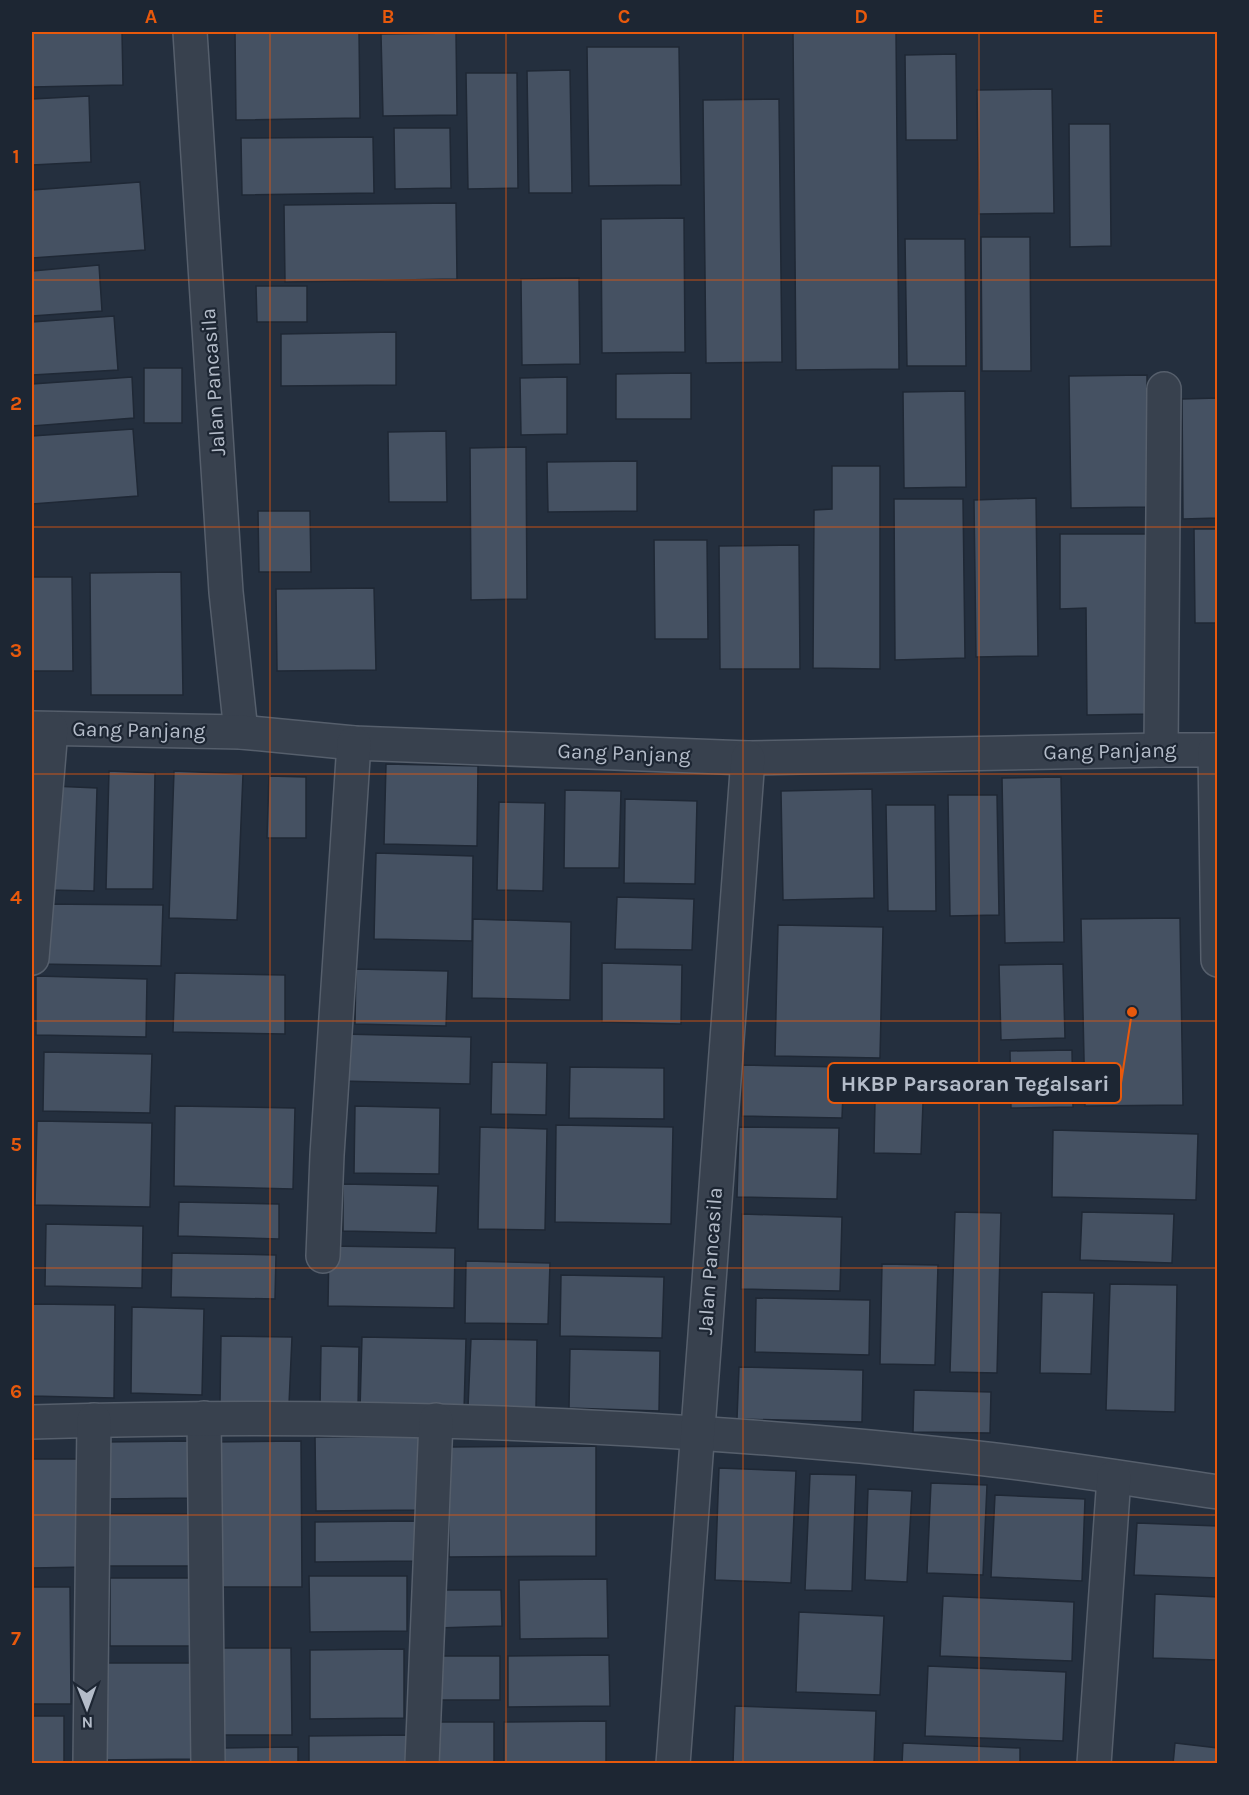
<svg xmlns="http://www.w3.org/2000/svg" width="1249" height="1795" viewBox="0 0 1249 1795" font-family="Karla,sans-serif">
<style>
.building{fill:#455162;stroke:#1f2835;stroke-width:1.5}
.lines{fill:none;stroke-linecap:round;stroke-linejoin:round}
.street-casing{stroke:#565f6c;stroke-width:36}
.street{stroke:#38414e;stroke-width:33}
.grid{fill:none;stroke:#e8590c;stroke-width:1.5;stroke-opacity:0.55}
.labels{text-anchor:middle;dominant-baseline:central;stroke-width:4.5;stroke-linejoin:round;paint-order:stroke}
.street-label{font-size:21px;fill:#b4bcc9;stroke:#1d2633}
.leader{fill:none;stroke:#e8590c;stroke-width:2}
.callout-dot{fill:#e8590c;stroke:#1d2633;stroke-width:2}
.callout{fill:#1d2633;stroke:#e8590c;stroke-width:2}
.callout-label{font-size:22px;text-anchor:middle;font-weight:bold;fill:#b4bcc9}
.neatline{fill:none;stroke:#e8590c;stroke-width:2}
.grid-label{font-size:20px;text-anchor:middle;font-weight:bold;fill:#e8590c}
</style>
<rect width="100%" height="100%" fill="#242f3e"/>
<!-- building -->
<g class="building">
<path d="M32 32H122L123 85 32 87Z"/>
<path d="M235 32H359L360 118 236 120Z"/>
<path d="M793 32H896L899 369 796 370Z"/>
<path d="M456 33 457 115 383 116 381 34Z"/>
<path d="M587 47H679L681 185 589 186Z"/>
<path d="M956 54 957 140H906L905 55Z"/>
<path d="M570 70 572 193H529L527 71Z"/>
<path d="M466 73H517L518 188 468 189Z"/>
<path d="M1052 89 1054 213 979 214 977 90Z"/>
<path d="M89 96 91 162 32 165V99Z"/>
<path d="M779 99 782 362 706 363 703 100Z"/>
<path d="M1069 124H1110L1111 246 1070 247Z"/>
<path d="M394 128H450L451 188 395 189Z"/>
<path d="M373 137 374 193 242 195 241 138Z"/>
<path d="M140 182 145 250 32 258V190Z"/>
<path d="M456 203 457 279 285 282 284 205Z"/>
<path d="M684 218 685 352 602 353 601 219Z"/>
<path d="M981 237H1030L1031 371H982Z"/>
<path d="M905 239H965L966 366H907Z"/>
<path d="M99 265 102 311 32 316V271Z"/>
<path d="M579 278 580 364 522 365 521 279Z"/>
<path d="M256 286H307V322H257Z"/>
<path d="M114 316 118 370 32 375V322Z"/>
<path d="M396 332V385L281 386V334Z"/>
<rect x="144" y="368" width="38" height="55"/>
<path d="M691 373V419H616V374Z"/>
<path d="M1147 375V507L1071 508 1069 376Z"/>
<path d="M132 377 134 418 32 426V384Z"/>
<path d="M567 377V434L521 435 520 378Z"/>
<path d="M965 391 966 487 904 488 903 392Z"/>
<path d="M1218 398V518L1183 519 1182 399Z"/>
<path d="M133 429 138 496 32 504V436Z"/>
<path d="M446 431 447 502H389L388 432Z"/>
<path d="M526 447 527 599 471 600 470 448Z"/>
<path d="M637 461V511L548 512 547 462Z"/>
<path d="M832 466H880V669L813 668 814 510 832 509Z"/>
<path d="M1036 498 1038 656 976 657 974 500Z"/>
<path d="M894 499H963L965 658 895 660Z"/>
<path d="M258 511H310L311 572H259Z"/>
<path d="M1194 529H1218V623H1195Z"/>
<path d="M1060 534H1147L1149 714 1087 715 1086 608 1060 609Z"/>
<path d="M654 540H707L708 639H655Z"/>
<path d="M799 545 800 669H720L719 546Z"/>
<path d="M181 572 183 695H91L90 573Z"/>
<path d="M32 577H72L73 671H32Z"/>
<path d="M374 588 376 670 277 671 276 589Z"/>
<path d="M386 764 478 766 477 846 384 844Z"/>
<path d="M109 771 155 773 153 889H106Z"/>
<path d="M174 771 243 774 237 920 169 918Z"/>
<path d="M269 776 306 777V838H267Z"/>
<path d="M1061 777 1064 942 1005 943 1002 778Z"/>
<path d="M52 786 97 788 94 891 49 890Z"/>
<path d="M872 789 874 898 783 900 781 791Z"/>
<path d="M565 790 621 791 619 868H564Z"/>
<path d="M948 795H997L999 915 950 916Z"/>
<path d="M625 799 697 801 695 884 624 883Z"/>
<path d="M499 802 545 803 543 891 497 890Z"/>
<path d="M886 805H935L936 911H888Z"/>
<path d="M376 853 473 856 472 941 374 939Z"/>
<path d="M617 897 694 899 692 950 615 949Z"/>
<path d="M38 904 163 905 161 966 37 964Z"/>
<path d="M1180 918 1183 1105 1085 1106 1081 919Z"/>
<path d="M473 919 571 922 570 1000 472 998Z"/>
<path d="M778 925 883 927 880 1058 775 1056Z"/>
<path d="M602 963 682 965 681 1024 602 1022Z"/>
<path d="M1063 964 1065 1038 1001 1040 999 965Z"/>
<path d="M356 969 448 971 446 1026 355 1024Z"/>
<path d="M175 973 285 975V1034L173 1032Z"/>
<path d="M36 976 147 979 146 1037 36 1035Z"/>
<path d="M341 1034 471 1037 470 1084 340 1081Z"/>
<path d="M1072 1050 1073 1107 1011 1108 1010 1051Z"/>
<path d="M44 1052 152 1054 150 1113 43 1111Z"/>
<path d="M492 1062 547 1063 546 1115 491 1114Z"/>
<path d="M743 1065 844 1067 842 1118 742 1116Z"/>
<path d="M570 1067 664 1068V1119L569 1118Z"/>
<path d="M875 1101 923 1103 921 1154 874 1153Z"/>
<path d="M175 1106 295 1108 293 1189 174 1186Z"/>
<path d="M355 1106 440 1108 439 1174 354 1173Z"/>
<path d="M37 1121 152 1123 150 1207 35 1205Z"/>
<path d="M556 1125 673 1127 671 1224 555 1222Z"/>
<path d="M480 1127 547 1129 545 1230 478 1229Z"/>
<path d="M739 1127 839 1128 837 1199 737 1197Z"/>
<path d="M1053 1130 1198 1134 1196 1200 1052 1197Z"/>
<path d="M343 1184 438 1186 436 1233 343 1231Z"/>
<path d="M179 1202 279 1204V1239L178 1236Z"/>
<path d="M955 1212 1001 1213 997 1373 950 1372Z"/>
<path d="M1082 1212 1174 1214 1172 1263 1080 1260Z"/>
<path d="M742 1214 842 1217 840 1291 741 1289Z"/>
<path d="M46 1224 143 1226 142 1288 45 1286Z"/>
<path d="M329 1246 455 1248 454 1308 328 1306Z"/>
<path d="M172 1253 276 1255 275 1299 171 1297Z"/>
<path d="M466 1261 550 1263 548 1324 465 1323Z"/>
<path d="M882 1264 938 1265 935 1365 880 1364Z"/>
<path d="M561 1275 664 1277 662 1338 560 1336Z"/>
<path d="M1110 1284 1177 1285 1175 1412 1106 1410Z"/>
<path d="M1042 1292 1094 1293 1091 1374 1040 1373Z"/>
<path d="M756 1298 870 1300 869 1355 755 1352Z"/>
<path d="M32 1304 115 1305 114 1398 32 1396Z"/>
<path d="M132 1307 204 1309 202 1395 131 1393Z"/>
<path d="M221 1336 292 1337 289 1404 220 1402Z"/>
<path d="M362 1337 466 1339 464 1411 360 1409Z"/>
<path d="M471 1339 537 1340 536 1408 468 1407Z"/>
<path d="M321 1346 359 1347 358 1409 320 1408Z"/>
<path d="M570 1349 660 1351 659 1411 569 1408Z"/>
<path d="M739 1367 863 1370 862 1422 737 1419Z"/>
<path d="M914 1390 991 1392 990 1433 913 1432Z"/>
<path d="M422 1436V1510L316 1511 315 1437Z"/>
<path d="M193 1441V1498L103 1499V1442Z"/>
<path d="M301 1441 302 1587H211L210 1442Z"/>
<path d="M596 1446V1556L449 1557V1447Z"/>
<path d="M32 1459H85L87 1567 32 1568Z"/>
<path d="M719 1468 796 1471 791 1583 715 1580Z"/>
<path d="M810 1474 856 1475 852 1591 805 1590Z"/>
<path d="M931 1483 987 1485 983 1575 927 1573Z"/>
<path d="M868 1489 912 1491 907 1582 865 1580Z"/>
<path d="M995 1495 1085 1499 1082 1581 991 1577Z"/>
<rect x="104" y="1514" width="87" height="52"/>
<path d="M415 1521V1561L315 1562V1522Z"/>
<path d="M1137 1523 1218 1526V1578L1134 1575Z"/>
<path d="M309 1576H407V1631L310 1632Z"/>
<path d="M110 1578H192L193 1646H110Z"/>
<path d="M607 1579 608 1638 520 1639 519 1580Z"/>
<path d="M32 1587H70L71 1704H32Z"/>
<path d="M436 1590H501L502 1626 437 1628Z"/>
<path d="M1155 1594 1218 1597V1660L1153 1658Z"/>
<path d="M943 1596 1074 1602 1072 1661 940 1656Z"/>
<path d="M799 1612 884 1616 880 1695 796 1692Z"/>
<path d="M219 1648H291L292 1735H219Z"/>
<path d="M404 1649V1718L310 1719V1650Z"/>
<path d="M609 1655 610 1706 508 1707V1656Z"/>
<rect x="435" y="1656" width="65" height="44"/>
<path d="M100 1663H195L196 1759 100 1760Z"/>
<path d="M928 1666 1066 1672 1063 1741 925 1736Z"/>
<path d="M735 1706 876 1711 874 1764H733Z"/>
<rect x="32" y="1716" width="32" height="48"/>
<path d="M606 1721V1764H504V1722Z"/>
<path d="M428 1722H494V1764H429Z"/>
<path d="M410 1735V1764H309V1736Z"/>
<path d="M903 1743 1020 1748V1764H902Z"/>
<path d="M1175 1743 1218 1748V1764H1173Z"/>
<path d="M298 1747V1764H223V1748Z"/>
</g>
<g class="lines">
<!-- street casing -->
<g class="street-casing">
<g id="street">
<path d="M190 32 226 592 241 732"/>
<path d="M32 728 241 732 354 743 748 758 1161 750H1218"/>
<path d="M1161 750 1164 389"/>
<path d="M1215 750 1218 960"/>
<path d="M32 958 51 729"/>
<path d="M323 1256 327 1155 354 743"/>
<path d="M204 1418 208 1764"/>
<path d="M32 1422C344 1412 658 1423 969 1457 1052 1466 1135 1480 1218 1492"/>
<path d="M90 1764 94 1420"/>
<path d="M422 1764 436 1420"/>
<path d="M673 1764 748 758"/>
<path d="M1094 1764 1114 1477"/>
</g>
</g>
<!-- street -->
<use href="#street" class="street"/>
</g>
<!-- grid -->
<path class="grid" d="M270 32V1764M506 32V1764M743 32V1764M979 32V1764M32 280H1218M32 527H1218M32 774H1218M32 1021H1218M32 1268H1218M32 1515H1218"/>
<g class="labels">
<!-- street labels -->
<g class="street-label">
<text transform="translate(213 382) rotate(-94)">Jalan Pancasila</text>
<text transform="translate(139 730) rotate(1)">Gang Panjang</text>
<text transform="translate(1110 751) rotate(-1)">Gang Panjang</text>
<text transform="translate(624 753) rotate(2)">Gang Panjang</text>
<text transform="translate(710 1261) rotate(-86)">Jalan Pancasila</text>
</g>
</g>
<!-- callouts -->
<path class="leader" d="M1132 1012L1121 1083"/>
<circle class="callout-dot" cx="1132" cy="1012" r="6"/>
<rect class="callout" x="828" y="1063" width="293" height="40" rx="6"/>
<g class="callout-label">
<text x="975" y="1091">HKBP Parsaoran Tegalsari</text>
</g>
<!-- border -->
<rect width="1249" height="1795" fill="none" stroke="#1d2633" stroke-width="66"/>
<!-- north arrow -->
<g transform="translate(87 1708) rotate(179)" stroke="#1d2633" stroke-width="4.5" paint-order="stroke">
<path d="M0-4.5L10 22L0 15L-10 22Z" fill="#b4bcc9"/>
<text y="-9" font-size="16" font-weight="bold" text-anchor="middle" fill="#b4bcc9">N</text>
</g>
<rect x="33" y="33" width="1183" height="1729" class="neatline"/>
<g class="grid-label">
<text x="151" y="23">A</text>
<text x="388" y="23">B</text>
<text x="624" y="23">C</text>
<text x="861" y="23">D</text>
<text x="1098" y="23">E</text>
<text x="16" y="163">1</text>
<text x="16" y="410">2</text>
<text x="16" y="657">3</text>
<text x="16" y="904">4</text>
<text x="16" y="1151">5</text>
<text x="16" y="1398">6</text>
<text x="16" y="1645">7</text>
</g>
</svg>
